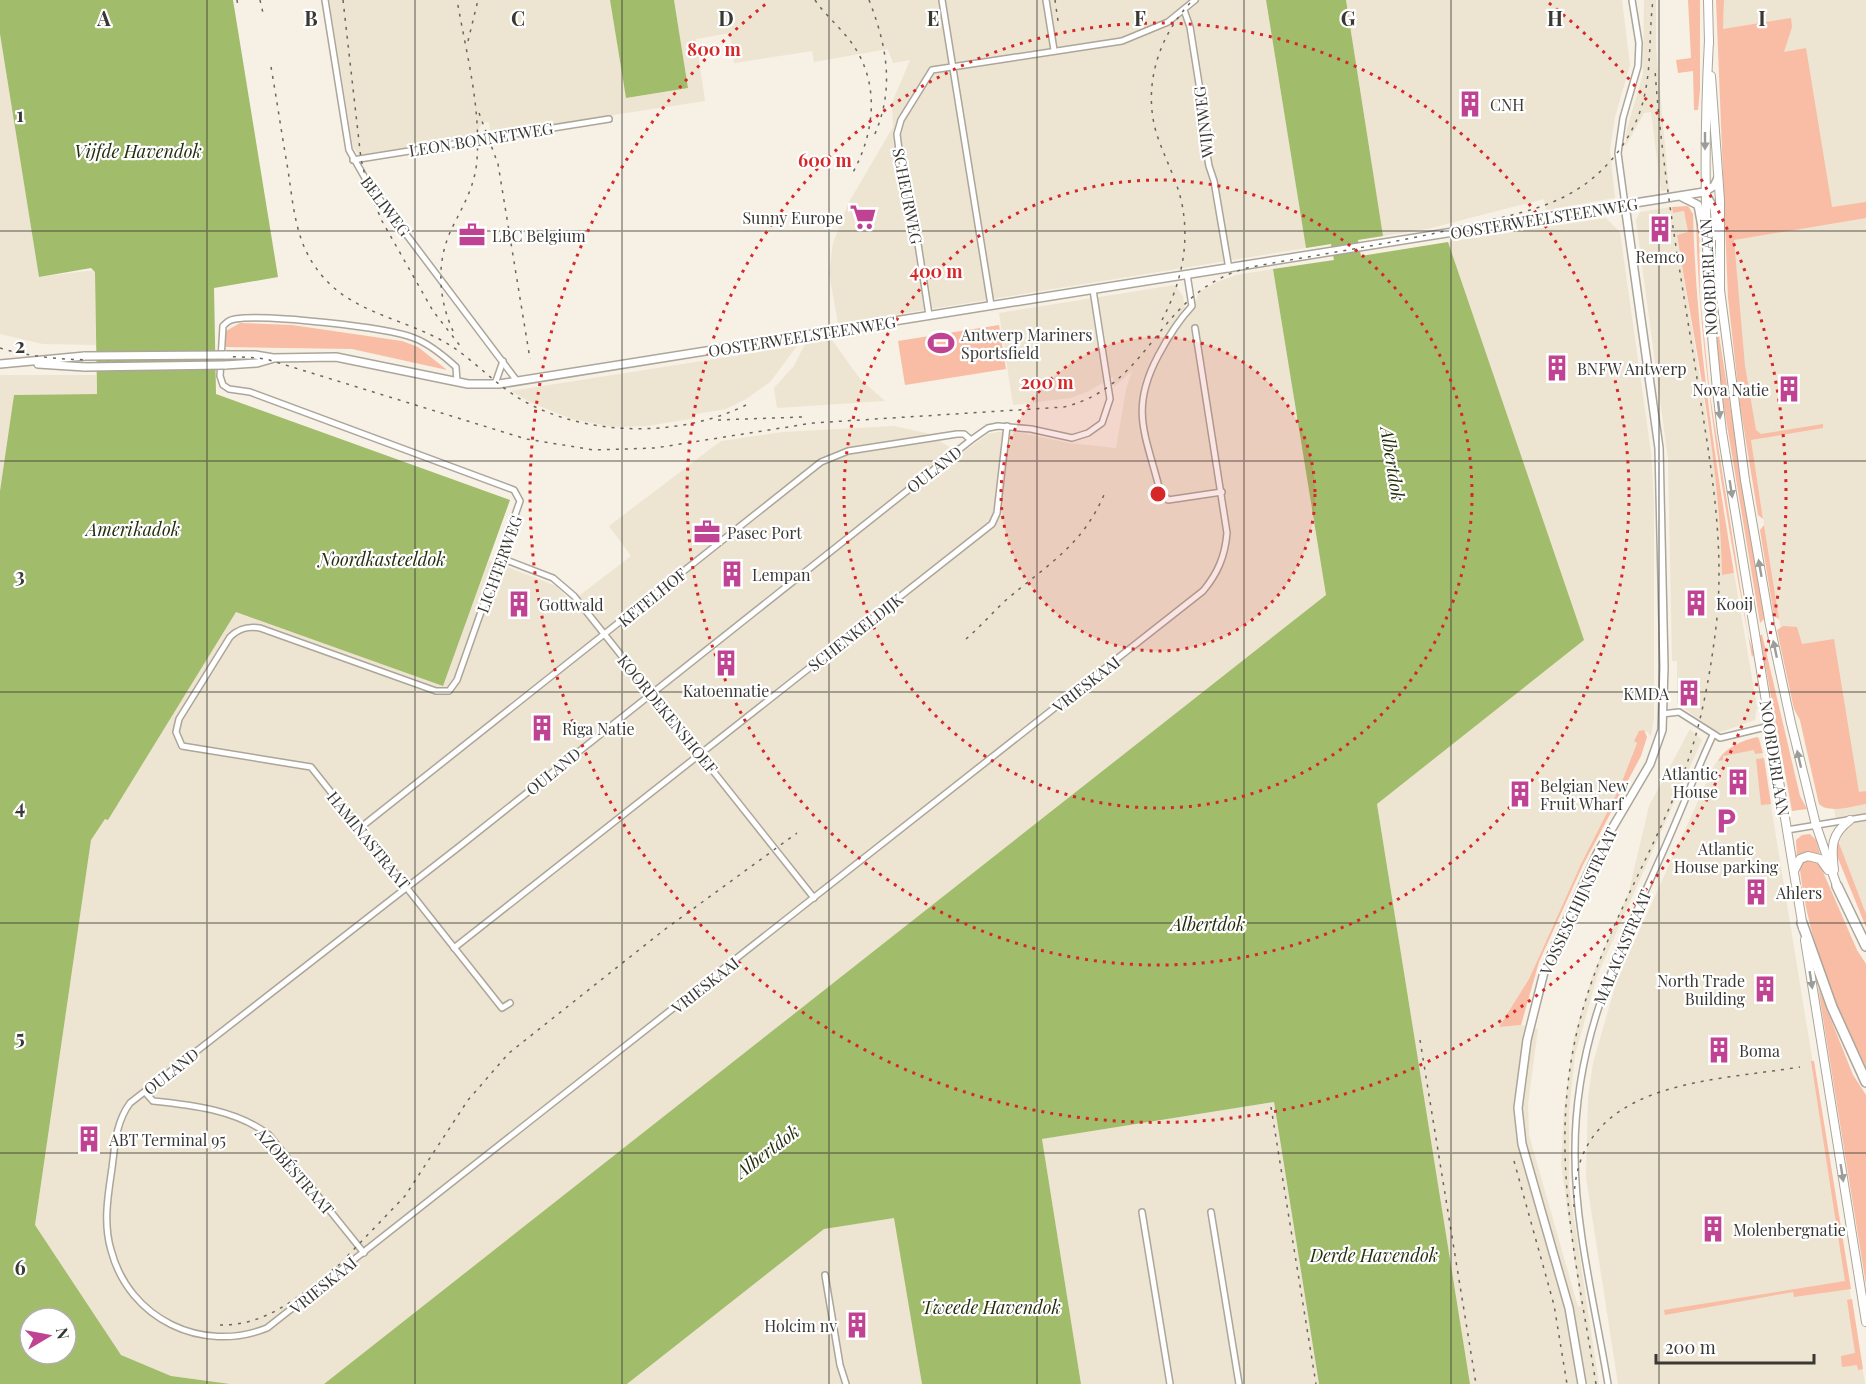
<svg xmlns="http://www.w3.org/2000/svg" width="1866" height="1384" viewBox="0 0 1866 1384" font-family="'Playfair Display',serif">
<style>
.built{fill:#ede4d1}
.green{fill:#f8bda4}
.water{fill:#a1bc6a;fill-rule:evenodd}
.lines{fill:none;stroke-linecap:round;stroke-linejoin:round}
.street-casing{stroke:#aca69a;stroke-width:8}
.secondary-casing{stroke:#aca69a;stroke-width:10}
.primary-casing{stroke:#aca69a;stroke-width:10}
.highway-casing{stroke:#aca69a;stroke-width:12}
.street{stroke:#fff;stroke-width:5}
.secondary{stroke:#fff;stroke-width:7}
.primary{stroke:#fff;stroke-width:8}
.highway{stroke:#fff;stroke-width:9}
.rail{stroke:#6a6760;stroke-width:1.5;stroke-dasharray:3 6;stroke-linecap:butt}
.secondary-bridge-casing{stroke:#aca69a;stroke-width:10;stroke-linecap:butt}
.secondary-bridge{stroke:#fff;stroke-width:7}
.oneway{fill:#9c9c99}
.grid{fill:none;stroke:#3a3833;stroke-width:1.5;stroke-opacity:0.55}
.ring{fill:none;stroke:#d62828;stroke-width:3;stroke-dasharray:3 6}
.labels{text-anchor:middle;dominant-baseline:central;stroke-width:4.5;stroke-linejoin:round;paint-order:stroke}
.poi-label{font-size:16px;fill:#3a3833;stroke:#fff;text-anchor:start}
.street-label{font-size:16px;fill:#3a3833;stroke:#fff}
.water-label{font-size:18px;font-style:italic;fill:#242e0b;stroke:#fff}
.grid-label{font-size:20px;text-anchor:middle;font-weight:bold;fill:#3a3833;stroke:#fff;stroke-width:4.5;stroke-linejoin:round;paint-order:stroke}
.centre{fill:#d62828;stroke:#fff;stroke-width:3}
.ring-label{font-size:18px;text-anchor:middle;font-weight:bold;fill:#d62828;stroke:#fff;stroke-width:4.5;stroke-linejoin:round;paint-order:stroke}
</style>
<rect width="100%" height="100%" fill="#f7f0e4"/>
<!-- built -->
<g class="built">
<path d="M329 0H610L626 98 688 88 674 0H1266L1306 248 838 324 829 273 833 243 849 202 893 127 892 103 910 60 893 63 888 49 814 62 812 51 734 63 730 33 696 39 705 101 495 133 490 130 489 122H483L473 138 359 155 353 147Z"/>
<path d="M1346 0H1622L1630 65 1615 117 1610 150 1615 198 1546 210 1544 199 1427 229 1383 236Z"/>
<path d="M1644 0H1656V48L1669 190 1661 191 1651 112 1644 113 1625 147 1627 129 1643 74Z"/>
<path d="M1724 0H1866V914L1842 856 1834 809 1824 808 1819 804 1805 744 1779 619 1744 397 1734 322 1723 29Z"/>
<path d="M0 34 39 277 95 270 96 345 43 344 0 334Z"/>
<path d="M1672 207 1673 213 1684 211 1688 233 1677 235 1714 464 1721 528 1722 575 1734 573 1757 707 1755 720 1721 732 1715 731 1677 703V661H1672L1668 459 1636 220 1640 212Z"/>
<path d="M1606 218 1620 232 1651 452 1654 500V719L1651 736 1646 731 1635 741 1637 742 1619 789 1581 864 1529 979 1499 1027 1521 1025 1538 1029 1528 1104 1529 1135 1578 1307 1581 1306 1561 1164 1564 1110 1574 1037 1593 974 1629 891 1649 806 1690 729 1702 740 1597 976 1575 1055 1569 1112V1186L1599 1384H1470L1377 803 1583 640 1448 242Z"/>
<path d="M1273 269 1326 595 324 1384H231L171 1376 121 1355 35 1225 91 840 105 818 108 820 236 612 442 685 489 560 556 586 571 602 631 556 609 526 721 441 783 432 894 426 926 433 961 454 988 434 998 432H1017L1069 443 1116 448 1126 389 1132 371 1114 387 1113 377 1087 392 1071 398 1013 405 999 313 1175 285 1183 296 1185 309 1197 299 1198 293 1217 282 1236 275Z"/>
<path d="M832 340 860 379 885 401 777 408 774 388 794 366 805 344Z"/>
<path d="M797 346 770 382 746 399 726 409 696 414V418L647 426 614 427 572 419 532 403 511 391Z"/>
<path d="M0 375H96L97 394 14 395 0 491Z"/>
<path d="M1760 738 1865 1384H1618L1586 1177 1588 1097 1593 1063 1617 980 1714 766 1723 753 1732 747Z"/>
<path d="M1274 1102 1319 1384H1081L1042 1139Z"/>
<path d="M892 1218 896 1219 922 1384H627L824 1229Z"/>
</g>
<!-- green -->
<g class="green">
<path d="M1688 0H1700V90L1698 110H1694L1693 71 1678 73 1676 60 1691 58Z"/>
<path d="M1716 0H1724L1723 29 1791 18 1792 27 1784 52 1806 48 1832 207 1866 202V218L1734 240 1745 366 1756 430 1761 434 1823 424V428L1751 440 1763 519 1758 515 1740 405 1728 298Z"/>
<path d="M1688 206 1693 214C1696 335 1714 453 1734 573L1722 575C1720 461 1695 347 1677 235L1688 232 1684 211 1673 213 1672 207Z"/>
<path d="M1709 210 1712 211 1718 329 1764 619 1760 623 1719 377 1711 284Z"/>
<path d="M1696 216H1699L1700 295 1710 395 1748 635 1754 654 1752 657C1725 511 1699 365 1696 216Z"/>
<path d="M240 323 292 325 402 341 418 347 447 370 352 349 226 347V331Z"/>
<path d="M999 325 1006 369 905 385 898 341Z"/>
<path d="M1764 525 1779 619 1774 616 1760 530Z"/>
<path d="M1783 626 1797 627 1802 644 1834 639 1859 792 1866 791V804C1853 806 1830 814 1819 804L1800 720 1794 709 1777 630Z"/>
<path d="M1762 634 1800 796 1807 809 1792 811 1760 636Z"/>
<path d="M1644 730 1647 737 1641 756 1583 865 1539 962 1521 1025 1499 1027 1529 979 1581 864 1619 789 1637 743 1634 741 1639 731Z"/>
<path d="M1758 737 1763 753 1755 754 1754 750 1723 756V760L1718 761C1726 747 1743 740 1758 737Z"/>
<path d="M1764 758 1771 804 1761 805 1756 759Z"/>
<path d="M1810 834 1816 840 1820 854 1797 859 1796 840 1802 835Z"/>
<path d="M1837 838 1866 914V927L1835 851Z"/>
<path d="M1810 859 1820 865 1857 950 1866 964V1072C1836 1008 1808 941 1800 870L1802 862Z"/>
<path d="M1818 987 1853 1075 1866 1095V1285Z"/>
<path d="M1811 1061H1814L1851 1289 1794 1297 1793 1292 1665 1315 1664 1310 1845 1281Z"/>
<path d="M1852 1299 1863 1369 1858 1370 1857 1365 1842 1367 1841 1356 1855 1353 1847 1300Z"/>
</g>
<!-- water -->
<g class="water">
<path d="M0 0H233L278 277 214 288 216 394 510 500 443 686 236 612 108 820 105 819 91 840 35 1225 121 1355 171 1376 230 1384H0V491L14 395 97 394 95 272 91 268 39 277 0 34ZM30 1318H66V1354H30Z"/>
<path d="M610 0H674L688 88 626 98Z"/>
<path d="M1266 0H1346L1383 236 1358 240 1361 256 1448 242 1584 640 1377 804 1470 1384H1319L1274 1102 1042 1139 1081 1384H922L894 1218 824 1229 627 1384H324L1326 595 1273 269 1334 260 1331 244 1306 248Z"/>
</g>
<g class="lines">
<!-- street casing -->
<g class="street-casing">
<g id="street">
<path d="M325 0 349 150 369 185 517 381"/>
<path d="M942 0 991 305"/>
<path d="M1046 0 1054 50"/>
<path d="M1184 10 1190 27 1202 103 1201 120 1209 166 1214 181 1229 269"/>
<path d="M353 160 609 119"/>
<path d="M1625 205 1618 153 1623 118 1638 66 1639 43 1632 0"/>
<path d="M1187 274 1192 306C1177 322 1168 337 1158 356 1130 409 1145 433 1159 487L1168 500 1222 492"/>
<path d="M1093 290 1110 399 1102 423 1088 433 1072 438 1031 429 998 426 988 428 971 440 460 846 130 1103C116 1122 115 1144 112 1168 108 1195 103 1223 111 1250 129 1319 202 1354 267 1328L1203 591C1218 573 1225 556 1227 533L1195 328"/>
<path d="M929 315 909 186 899 150 897 134 901 120 932 70 1122 41 1168 22 1195 0"/>
<path d="M457 382 456 367C444 356 430 344 414 338 386 327 265 314 235 319 229 320 227 322 223 326L220 376 223 385 229 389 250 392 514 490 520 501 457 680 449 691H436L260 628C248 626 239 628 230 637L179 719 176 732 182 746 311 767 502 1008 510 1003"/>
<path d="M495 384 503 361"/>
<path d="M501 558 553 578 574 596 814 898"/>
<path d="M1662 714 1679 712 1720 738 1770 726"/>
<path d="M360 828 821 462 848 451 957 434H964L971 440"/>
<path d="M1787 830 1866 817"/>
<path d="M454 948 992 524 997 513 1007 426"/>
<path d="M145 1092 153 1101C192 1105 237 1110 269 1135L364 1253"/>
<path d="M1142 1212 1170 1384"/>
<path d="M1211 1212 1239 1384"/>
<path d="M825 1275 840 1365 846 1384"/>
<path d="M1608 1384C1596 1311 1575 1228 1575 1155 1574 1044 1614 962 1657 865 1677 822 1693 778 1713 735"/>
</g>
</g>
<!-- secondary casing -->
<g class="secondary-casing">
<g id="secondary">
<path d="M1704 192 1714 208 1717 237"/>
<path d="M1682 197 1698 205 1703 232"/>
<path d="M225 355H255L273 358 336 357 468 384H499L1704 192 1714 186 1718 178"/>
<path d="M0 364 85 356"/>
<path d="M38 364 85 367"/>
<path d="M225 365 257 363 271 359"/>
<path d="M1582 1384 1569 1308 1522 1144 1518 1108 1527 1040 1545 968 1597 854 1650 764 1662 730 1664 667 1659 448 1625 205"/>
</g>
</g>
<!-- primary casing -->
<g class="primary-casing">
<g id="primary">
<path d="M1708 0 1709 43"/>
<path d="M1709 40C1702 173 1705 300 1722 432L1803 928"/>
<path d="M1711 76 1720 200V290L1745 480 1770 625 1791 723 1816 825 1837 886"/>
<path d="M1834 870C1831 847 1831 834 1850 820"/>
<path d="M1794 871 1800 859 1808 856 1820 859 1828 870"/>
<path d="M1805 940 1866 1322"/>
</g>
</g>
<!-- highway casing -->
<g class="highway-casing">
<g id="highway">
<path d="M1837 886 1866 946"/>
<path d="M1802 923 1832 1007 1866 1082"/>
</g>
</g>
<!-- street -->
<use href="#street" class="street"/>
<!-- secondary -->
<use href="#secondary" class="secondary"/>
<!-- primary -->
<use href="#primary" class="primary"/>
<!-- highway -->
<use href="#highway" class="highway"/>
<!-- rail -->
<g class="rail">
<path d="M237 0 238 7"/>
<path d="M260 0 263 13"/>
<path d="M343 0 361 159 368 188 382 221 433 311 461 347"/>
<path d="M815 0C825 15 840 27 851 42 881 83 875 134 851 176"/>
<path d="M869 0C887 46 895 89 874 136"/>
<path d="M1055 0 1058 21"/>
<path d="M468 41 478 0"/>
<path d="M271 67C277 101 282 136 288 170 293 203 295 237 314 265 344 311 396 316 441 340 469 355 490 380 517 397 581 437 680 439 748 404"/>
<path d="M479 113 498 164 530 359"/>
<path d="M1162 320C1181 284 1190 245 1182 204 1177 180 1165 159 1157 135 1142 88 1158 35 1193 0"/>
<path d="M453 331C438 298 436 261 452 228 463 206 475 186 477 160 481 107 466 52 457 0"/>
<path d="M0 348C82 373 180 349 266 359L526 439 594 450 655 448 813 423 1064 407C1154 385 1156 290 1251 267 1327 253 1403 242 1479 223 1511 215 1544 209 1573 192 1602 175 1625 148 1638 117 1653 79 1648 39 1653 0"/>
<path d="M718 420 802 417"/>
<path d="M966 639C980 627 992 613 1006 600 1048 564 1084 545 1106 490"/>
<path d="M1420 1040 1476 1384"/>
<path d="M1271 1107 1316 1384"/>
<path d="M1514 1161 1554 1305 1567 1384"/>
<path d="M1574 1207C1571 1080 1709 1082 1800 1067"/>
<path d="M335 1269 405 1196 468 1100 509 1053 664 930 797 833"/>
<path d="M220 1325C269 1326 303 1293 340 1264"/>
<path d="M1596 1384C1576 1258 1546 1143 1581 1016 1604 931 1653 854 1684 772 1701 726 1710 676 1716 627 1726 541 1709 456 1696 372 1680 271 1662 171 1655 70"/>
</g>
<!-- secondary-bridge casing -->
<g class="secondary-bridge-casing">
<g id="secondary-bridge">
<path d="M85 356 225 355"/>
<path d="M85 367 225 365"/>
</g>
</g>
<!-- secondary-bridge -->
<use href="#secondary-bridge" class="secondary-bridge"/>
</g>
<!-- one-way arrows -->
<defs><path id="oneway-solid" d="M-6-.8H1V-3.2L6.5 0L1 3.2V.8H-6Z" transform="scale(1.5)"/></defs>
<g class="oneway">
<use href="#oneway-solid" transform="translate(1705 141) rotate(90)"/>
<use href="#oneway-solid" transform="translate(1719 410) rotate(83)"/>
<use href="#oneway-solid" transform="translate(1731 489) rotate(81)"/>
<use href="#oneway-solid" transform="translate(1760 568) rotate(-100)"/>
<use href="#oneway-solid" transform="translate(1775 649) rotate(-102)"/>
<use href="#oneway-solid" transform="translate(1799 759) rotate(-103)"/>
<use href="#oneway-solid" transform="translate(1811 980) rotate(81)"/>
<use href="#oneway-solid" transform="translate(1842 1173) rotate(81)"/>
</g>
<!-- grid -->
<path class="grid" d="M207 0V1384M415 0V1384M622 0V1384M829 0V1384M1037 0V1384M1244 0V1384M1451 0V1384M1659 0V1384M0 231H1866M0 461H1866M0 692H1866M0 923H1866M0 1153H1866"/>
<!-- distance rings -->
<circle cx="1158" cy="494" r="157" fill="#d62828" fill-opacity=".12"/>
<g class="ring">
<circle cx="1158" cy="494" r="157"/>
<circle cx="1158" cy="494" r="314"/>
<circle cx="1158" cy="494" r="471"/>
<path d="M1549 3A628 628 0 1 1 767 3"/>
</g>
<!-- icons -->
<defs>
<g id="building-bare" transform="scale(2.07)"><path d="M-4-6H4V6H1V3H-1V6H-4ZM-2.5-4.3h1.7v1.8h-1.7ZM.8-4.3h1.7v1.8H.8ZM-2.5-1h1.7V.8h-1.7ZM.8-1h1.7V.8H.8Z" fill="#c04393" stroke="#fff" stroke-width="2.5" paint-order="stroke"/></g>
<g id="supermarket-bare" transform="scale(2.07)"><path d="M-6-5.5h2.5l.6 2H6L4.5 2H-2.5L-4.4-4H-6ZM-1.5 3.2a1.3 1.3 0 1 0 .1 0ZM3 3.2a1.3 1.3 0 1 0 .1 0Z" fill="#c04393" stroke="#fff" stroke-width="2.5" paint-order="stroke"/></g>
<g id="office-bare" transform="scale(2.07)"><path d="M-6-3h4V-5.5h4V-3h4V5H-6ZM-1-4.5V-3h2v-1.5ZM-6 0V1H6V0Z" fill="#c04393" stroke="#fff" stroke-width="2.5" paint-order="stroke"/></g>
<g id="stadium-bare" transform="scale(2.07)"><path d="M0-5a6.5 5 0 1 0 0 10a6.5 5 0 1 0 0-10ZM-3.5-1.8h7v3.6h-7Z" fill="#c04393" stroke="#fff" stroke-width="2.5" paint-order="stroke"/></g>
<g id="parking-bare" transform="scale(2.07)"><path d="M-3.5-5.5H1a3.5 3.5 0 0 1 0 7H-1V5.5H-3.5ZM-1-3.4V-.6H.8a1.4 1.4 0 0 0 0-2.8Z" fill="#c04393" stroke="#fff" stroke-width="2.5" paint-order="stroke"/></g>
</defs>
<g fill-rule="evenodd">
<use href="#building-bare" x="1470" y="104"/>
<use href="#supermarket-bare" x="863" y="217"/>
<use href="#building-bare" x="1660" y="229"/>
<use href="#office-bare" x="472" y="235"/>
<use href="#stadium-bare" x="941" y="343"/>
<use href="#building-bare" x="1557" y="368"/>
<use href="#building-bare" x="1789" y="389"/>
<use href="#office-bare" x="707" y="532"/>
<use href="#building-bare" x="732" y="574"/>
<use href="#building-bare" x="1696" y="603"/>
<use href="#building-bare" x="519" y="604"/>
<use href="#building-bare" x="726" y="663"/>
<use href="#building-bare" x="1689" y="693"/>
<use href="#building-bare" x="542" y="728"/>
<use href="#building-bare" x="1738" y="782"/>
<use href="#building-bare" x="1520" y="794"/>
<use href="#parking-bare" x="1726" y="821"/>
<use href="#building-bare" x="1756" y="892"/>
<use href="#building-bare" x="1765" y="989"/>
<use href="#building-bare" x="1719" y="1050"/>
<use href="#building-bare" x="89" y="1139"/>
<use href="#building-bare" x="1713" y="1229"/>
<use href="#building-bare" x="857" y="1325"/>
</g>
<g class="labels">
<!-- poi labels -->
<g class="poi-label">
<text x="1490" y="104">CNH</text>
<text x="843" y="217" text-anchor="end">Sunny Europe</text>
<text x="492" y="235">LBC Belgium</text>
<text x="1660" y="256" text-anchor="middle">Remco</text>
<text x="961" y="334">Antwerp Mariners<tspan x="961" dy="18">Sportsfield</tspan></text>
<text x="1577" y="368">BNFW Antwerp</text>
<text x="1769" y="389" text-anchor="end">Nova Natie</text>
<text x="727" y="532">Pasec Port</text>
<text x="752" y="574">Lempan</text>
<text x="1716" y="603">Kooij</text>
<text x="539" y="604">Gottwald</text>
<text x="726" y="690" text-anchor="middle">Katoennatie</text>
<text x="1669" y="693" text-anchor="end">KMDA</text>
<text x="562" y="728">Riga Natie</text>
<text x="1718" y="773" text-anchor="end">Atlantic<tspan x="1718" dy="18">House</tspan></text>
<text x="1540" y="785">Belgian New<tspan x="1540" dy="18">Fruit Wharf</tspan></text>
<text x="1726" y="848" text-anchor="middle">Atlantic<tspan x="1726" dy="18">House parking</tspan></text>
<text x="1776" y="892">Ahlers</text>
<text x="1745" y="980" text-anchor="end">North Trade<tspan x="1745" dy="18">Building</tspan></text>
<text x="1739" y="1050">Boma</text>
<text x="109" y="1139">ABT Terminal 95</text>
<text x="1733" y="1229">Molenbergnatie</text>
<text x="837" y="1325" text-anchor="end">Holcim nv</text>
</g>
<!-- street labels -->
<g class="street-label">
<text transform="translate(1203 122) rotate(-97)">WIJNWEG</text>
<text transform="translate(481 139) rotate(-9)">LEON BONNETWEG</text>
<text transform="translate(908 196) rotate(79)">SCHEURWEG</text>
<text transform="translate(386 206) rotate(53)">BELIWEG</text>
<text transform="translate(1544 218) rotate(-9)">OOSTERWEELSTEENWEG</text>
<text transform="translate(1708 277) rotate(-93)">NOORDERLAAN</text>
<text transform="translate(802 336) rotate(-9)">OOSTERWEELSTEENWEG</text>
<text transform="translate(934 469) rotate(-38)">OULAND</text>
<text transform="translate(499 564) rotate(-70)">LICHTERWEG</text>
<text transform="translate(652 597) rotate(-39)">KETELHOF</text>
<text transform="translate(855 632) rotate(-38)">SCHENKELDIJK</text>
<text transform="translate(1086 684) rotate(-38)">VRIESKAAI</text>
<text transform="translate(668 714) rotate(51)">KOORDEKENSHOEF</text>
<text transform="translate(1775 758) rotate(81)">NOORDERLAAN</text>
<text transform="translate(553 771) rotate(-39)">OULAND</text>
<text transform="translate(369 840) rotate(51)">HAMINASTRAAT</text>
<text transform="translate(1578 901) rotate(-65)">VOSSESCHIJNSTRAAT</text>
<text transform="translate(1622 947) rotate(-67)">MALAGASTRAAT</text>
<text transform="translate(705 985) rotate(-38)">VRIESKAAI</text>
<text transform="translate(171 1071) rotate(-38)">OULAND</text>
<text transform="translate(295 1171) rotate(49)">AZOBÉSTRAAT</text>
<text transform="translate(323 1285) rotate(-39)">VRIESKAAI</text>
</g>
<!-- water labels -->
<g class="water-label">
<text x="138" y="151">Vijfde Havendok</text>
<text transform="translate(1393 464) rotate(81)">Albertdok</text>
<text x="133" y="529">Amerikadok</text>
<text x="382" y="559">Noordkasteeldok</text>
<text x="1208" y="924">Albertdok</text>
<text transform="translate(767 1151) rotate(-37)">Albertdok</text>
<text x="1374" y="1255">Derde Havendok</text>
<text x="991" y="1307">Tweede Havendok</text>
</g>
</g>
<g class="grid-label">
<text x="104" y="26">A</text>
<text x="311" y="26">B</text>
<text x="518" y="26">C</text>
<text x="726" y="26">D</text>
<text x="933" y="26">E</text>
<text x="1140" y="26">F</text>
<text x="1348" y="26">G</text>
<text x="1555" y="26">H</text>
<text x="1762" y="26">I</text>
<text x="20" y="122">1</text>
<text x="20" y="353">2</text>
<text x="20" y="583">3</text>
<text x="20" y="814">4</text>
<text x="20" y="1045">5</text>
<text x="20" y="1275">6</text>
</g>
<circle cx="1158" cy="494" r="9" class="centre"/>
<g class="ring-label">
<text x="714" y="56">800 m</text>
<text x="825" y="167">600 m</text>
<text x="936" y="278">400 m</text>
<text x="1047" y="389">200 m</text>
</g>
<!-- north arrow -->
<g transform="translate(48 1336) rotate(80)"><circle r="28" fill="#ffffff" stroke="#b0afad" stroke-width="1.5"/>
<path d="M0-4.5L10 22L0 15L-10 22Z" fill="#c04393"/>
<text y="-9" font-size="16" font-weight="bold" text-anchor="middle" fill="#3a3833">N</text>
</g>
<!-- scale -->
<path d="M1656 1354v9h158v-9" fill="none" stroke="#3a3833" stroke-width="3"/>
<text x="1665" y="1354" font-size="18" fill="#3a3833" stroke="#ffffff" stroke-width="4.5" paint-order="stroke">200 m</text>
</svg>
